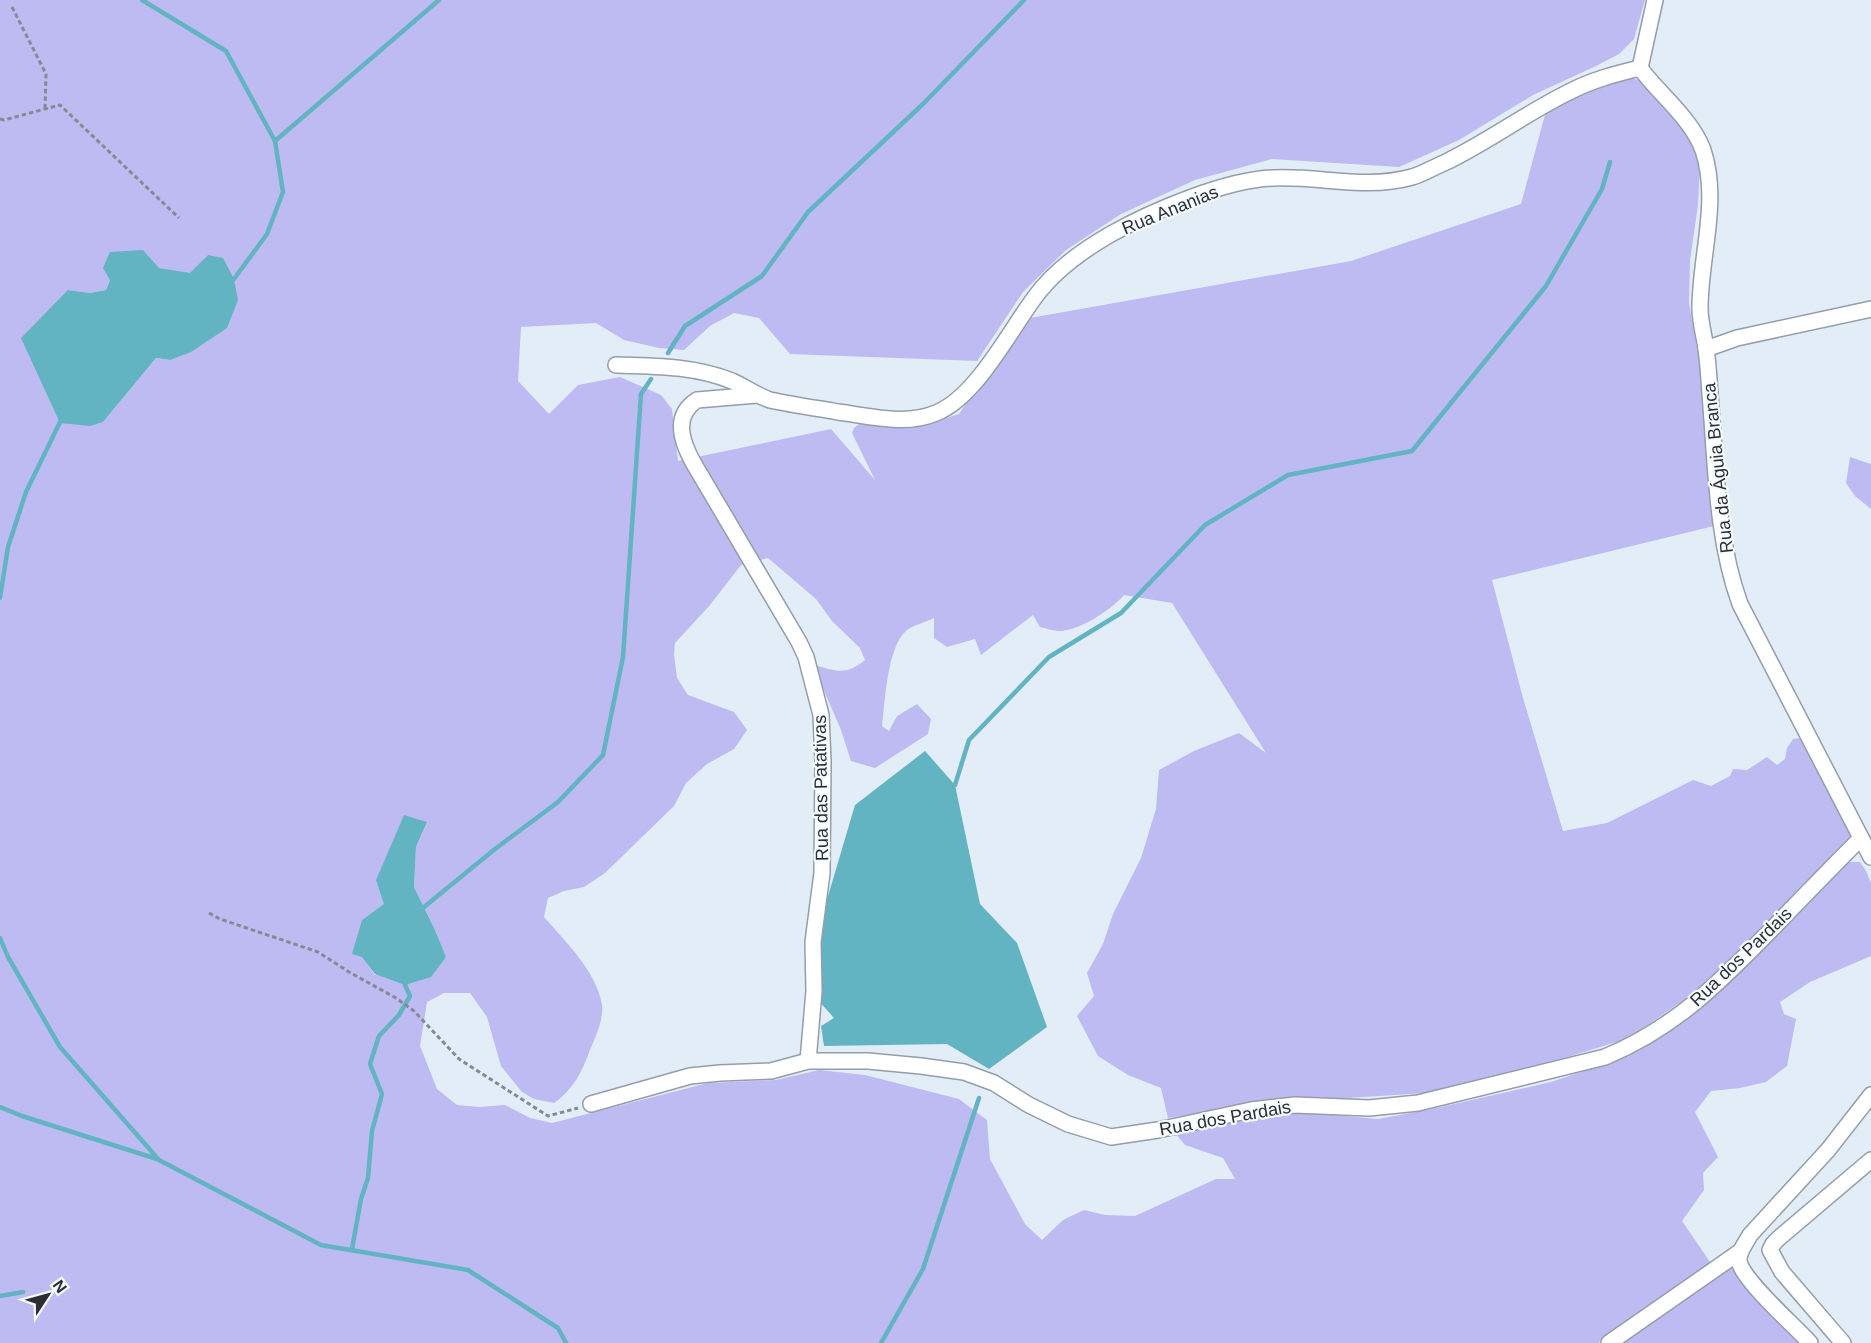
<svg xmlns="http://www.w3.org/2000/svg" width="1871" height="1343" viewBox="0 0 1871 1343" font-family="Arial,sans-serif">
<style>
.green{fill:#bdbbf2;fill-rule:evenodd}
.water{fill:#62b4c2}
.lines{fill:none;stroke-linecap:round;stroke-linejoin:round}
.stream{stroke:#62b4c2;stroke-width:4.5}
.minor-casing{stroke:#949ea8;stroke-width:18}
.path{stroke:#848b92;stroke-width:3;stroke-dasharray:4.5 3;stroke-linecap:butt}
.minor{stroke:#fff;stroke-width:15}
.labels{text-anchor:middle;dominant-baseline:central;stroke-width:4.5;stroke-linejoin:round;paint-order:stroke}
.street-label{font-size:18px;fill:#2b2f33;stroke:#f5fafe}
</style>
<rect width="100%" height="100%" fill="#e3edf8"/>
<!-- green -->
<g class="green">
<path d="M0 0H1645L1634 39 1619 54 1596 66 1533 95 1459 140 1399 167 1272 159 1195 180 1121 214 1066 250 1023 292 977 361 790 354 759 318 734 313 710 326 684 350 659 348 624 340 596 323 521 327 518 381 549 414 578 385 620 377 661 395 672 409 678 461 831 429 875 480 852 433 854 428 862 422 890 426 934 422 959 414 971 396 976 395 1030 318 1351 261 1521 204 1546 111 1597 85 1627 77 1639 80 1661 101 1686 132 1696 149 1700 165 1698 205 1690 261 1689 303 1699 358 1714 526 1492 580 1523 698 1563 831 1607 823 1693 780 1711 786 1730 776 1733 769 1747 770 1767 757 1777 765 1785 759 1787 748 1793 739 1801 738 1848 827 1852 838 1719 971 1682 1001 1648 1025 1620 1041 1561 1059 1426 1093 1254 1104 1168 1118 1161 1088 1128 1075 1098 1056 1077 1016 1094 996 1087 973 1103 944 1113 914 1141 858 1156 809 1159 770 1194 751 1239 733 1266 753 1172 603 1124 595C1111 610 1079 631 1059 631 1053 631 1046 628 1040 627L1033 615 981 655 975 639 947 647 934 638V618C926 622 914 625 907 630 887 646 885 702 882 726L889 731 897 716 917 704 931 719 928 734 875 768 851 761 841 730 819 679 815 665C837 672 847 675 865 660L860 648 832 621 816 599 768 558 741 565 710 605 675 643 674 654 677 678 688 695 734 712 747 730 734 749 707 764 686 783 674 806 605 873 584 887 564 891 548 898 544 917C565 941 597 972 602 1005 604 1019 595 1038 590 1050 582 1072 573 1090 554 1103L534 1099 522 1092 501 1066 487 1017 470 993H444L427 1002 420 1046 437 1089 457 1105 479 1107 505 1105 530 1118 552 1123 708 1083 776 1080 819 1070 865 1075 959 1099 987 1120 990 1159 1025 1224 1042 1240 1063 1220 1084 1210 1105 1215 1135 1216 1216 1179H1235L1223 1158 1185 1145 1174 1132 1184 1127 1290 1111 1378 1119 1432 1109 1551 1082 1629 1056 1662 1037 1712 997 1848 862H1860L1866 871 1871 883V956L1810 982 1780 1002 1784 1014 1796 1019 1787 1066 1766 1082 1740 1088 1711 1091 1695 1112 1718 1157 1703 1173 1704 1190 1682 1221 1710 1262 1675 1291 1598 1343H0ZM208 255 170 360 156 358 103 422 68 290 90 293 106 290 110 280 159 268 190 274ZM427 823 416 847 414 887 435 930 446 958 375 975 362 956V920L384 905Z"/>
<path d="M1850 457 1871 464V509L1855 496 1846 483Z"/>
<path d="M1732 1265 1741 1281 1798 1343H1623Z"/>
</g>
<!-- water -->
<g class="water">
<path d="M143 250 159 268 190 273 208 255 223 258 234 279 238 300 227 328 191 352 170 360 156 358 103 422 90 426 60 423 21 338 68 290 90 293 106 290 110 280 103 268 110 252Z"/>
<path d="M925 751 955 785 980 904 1017 943 1047 1027 989 1069 947 1044 824 1046 821 1026 834 1018 817 999 815 940 855 805Z"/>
<path d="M404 815 427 822 416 847 414 887 435 930 446 957 431 977 405 985 375 974 362 957 352 954 362 920 384 904 376 880Z"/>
</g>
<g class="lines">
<!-- stream -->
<g class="stream">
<path d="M142 0 226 51 275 141 283 192 267 234 234 279 230 282"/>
<path d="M275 141 439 0"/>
<path d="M668 353 685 326 762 276 808 212 923 104 1024 0"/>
<path d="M0 598 8 547 26 492 62 418"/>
<path d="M955 785 969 740 1049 657 1121 613 1205 525 1288 475 1412 451 1546 286 1602 189 1610 162"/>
<path d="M424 907 495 849 558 802 603 755 623 657 641 394 651 379"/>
<path d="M0 938 8 957 60 1047 159 1160 321 1245 468 1270 558 1328 566 1343"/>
<path d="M0 1107 22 1116 157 1159"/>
<path d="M352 1249 361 1199 368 1178 372 1131 382 1094 370 1064 379 1036 399 1015 410 996 405 985"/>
<path d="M0 1296 23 1292"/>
<path d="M881 1343 923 1269 979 1098"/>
</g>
<!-- minor casing -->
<g class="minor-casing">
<g id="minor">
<path d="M1640 68C1660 95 1691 118 1703 150 1720 201 1700 256 1700 308 1700 322 1704 335 1706 348 1708 363 1709 379 1710 394 1716 464 1716 538 1740 604L1871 857"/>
<path d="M1640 68 1655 0"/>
<path d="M1706 349 1737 338 1871 309"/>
<path d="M616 365C655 366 695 366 732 381 745 387 756 395 770 400 793 405 815 408 838 412 870 416 906 426 936 413 976 397 1009 332 1035 297 1054 271 1083 250 1111 234 1152 211 1227 179 1274 178 1322 176 1365 190 1412 177 1423 174 1434 167 1444 163 1488 142 1526 113 1569 92 1592 80 1615 74 1640 68"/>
<path d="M757 395 697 400C672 416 682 443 694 464L799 642 806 657 821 715 823 761 822 873 813 942 814 991 808 1061"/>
<path d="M591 1104 690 1076 720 1073 771 1071 808 1061H868L921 1066 964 1072 994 1083 1029 1105 1068 1124 1111 1137 1158 1130 1251 1110 1295 1105 1369 1108 1418 1103 1605 1057C1675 1028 1719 983 1771 930 1801 899 1831 868 1861 838"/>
<path d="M1609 1343 1741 1251"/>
<path d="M1810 1343C1796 1327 1742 1280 1739 1261 1738 1252 1746 1243 1750 1235L1828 1150 1871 1095"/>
<path d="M1843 1343 1782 1272 1770 1250 1773 1244 1779 1238 1871 1160"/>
</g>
</g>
<!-- path -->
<g class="path">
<path d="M12 7 46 74 45 109"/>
<path d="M0 119 4 120 60 105 179 218"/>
<path d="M209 913 220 919 318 952 349 972 396 998 414 1011 459 1059 548 1116 578 1108"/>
</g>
<!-- minor -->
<use href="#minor" class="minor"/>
</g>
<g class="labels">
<!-- street labels -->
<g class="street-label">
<text transform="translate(1170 210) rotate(-22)">Rua Ananias</text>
<text transform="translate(1718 468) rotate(-96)">Rua da Águia Branca</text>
<text transform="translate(821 788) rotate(-91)">Rua das Patativas</text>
<text transform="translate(1741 957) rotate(-44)">Rua dos Pardais</text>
<text transform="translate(1225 1118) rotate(-10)">Rua dos Pardais</text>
</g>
</g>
<!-- north arrow -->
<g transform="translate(48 1295) rotate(54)" stroke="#f5fafe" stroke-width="4.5" paint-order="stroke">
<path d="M0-4.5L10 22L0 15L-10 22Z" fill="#2b2f33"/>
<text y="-9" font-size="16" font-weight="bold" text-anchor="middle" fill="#2b2f33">N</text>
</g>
</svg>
